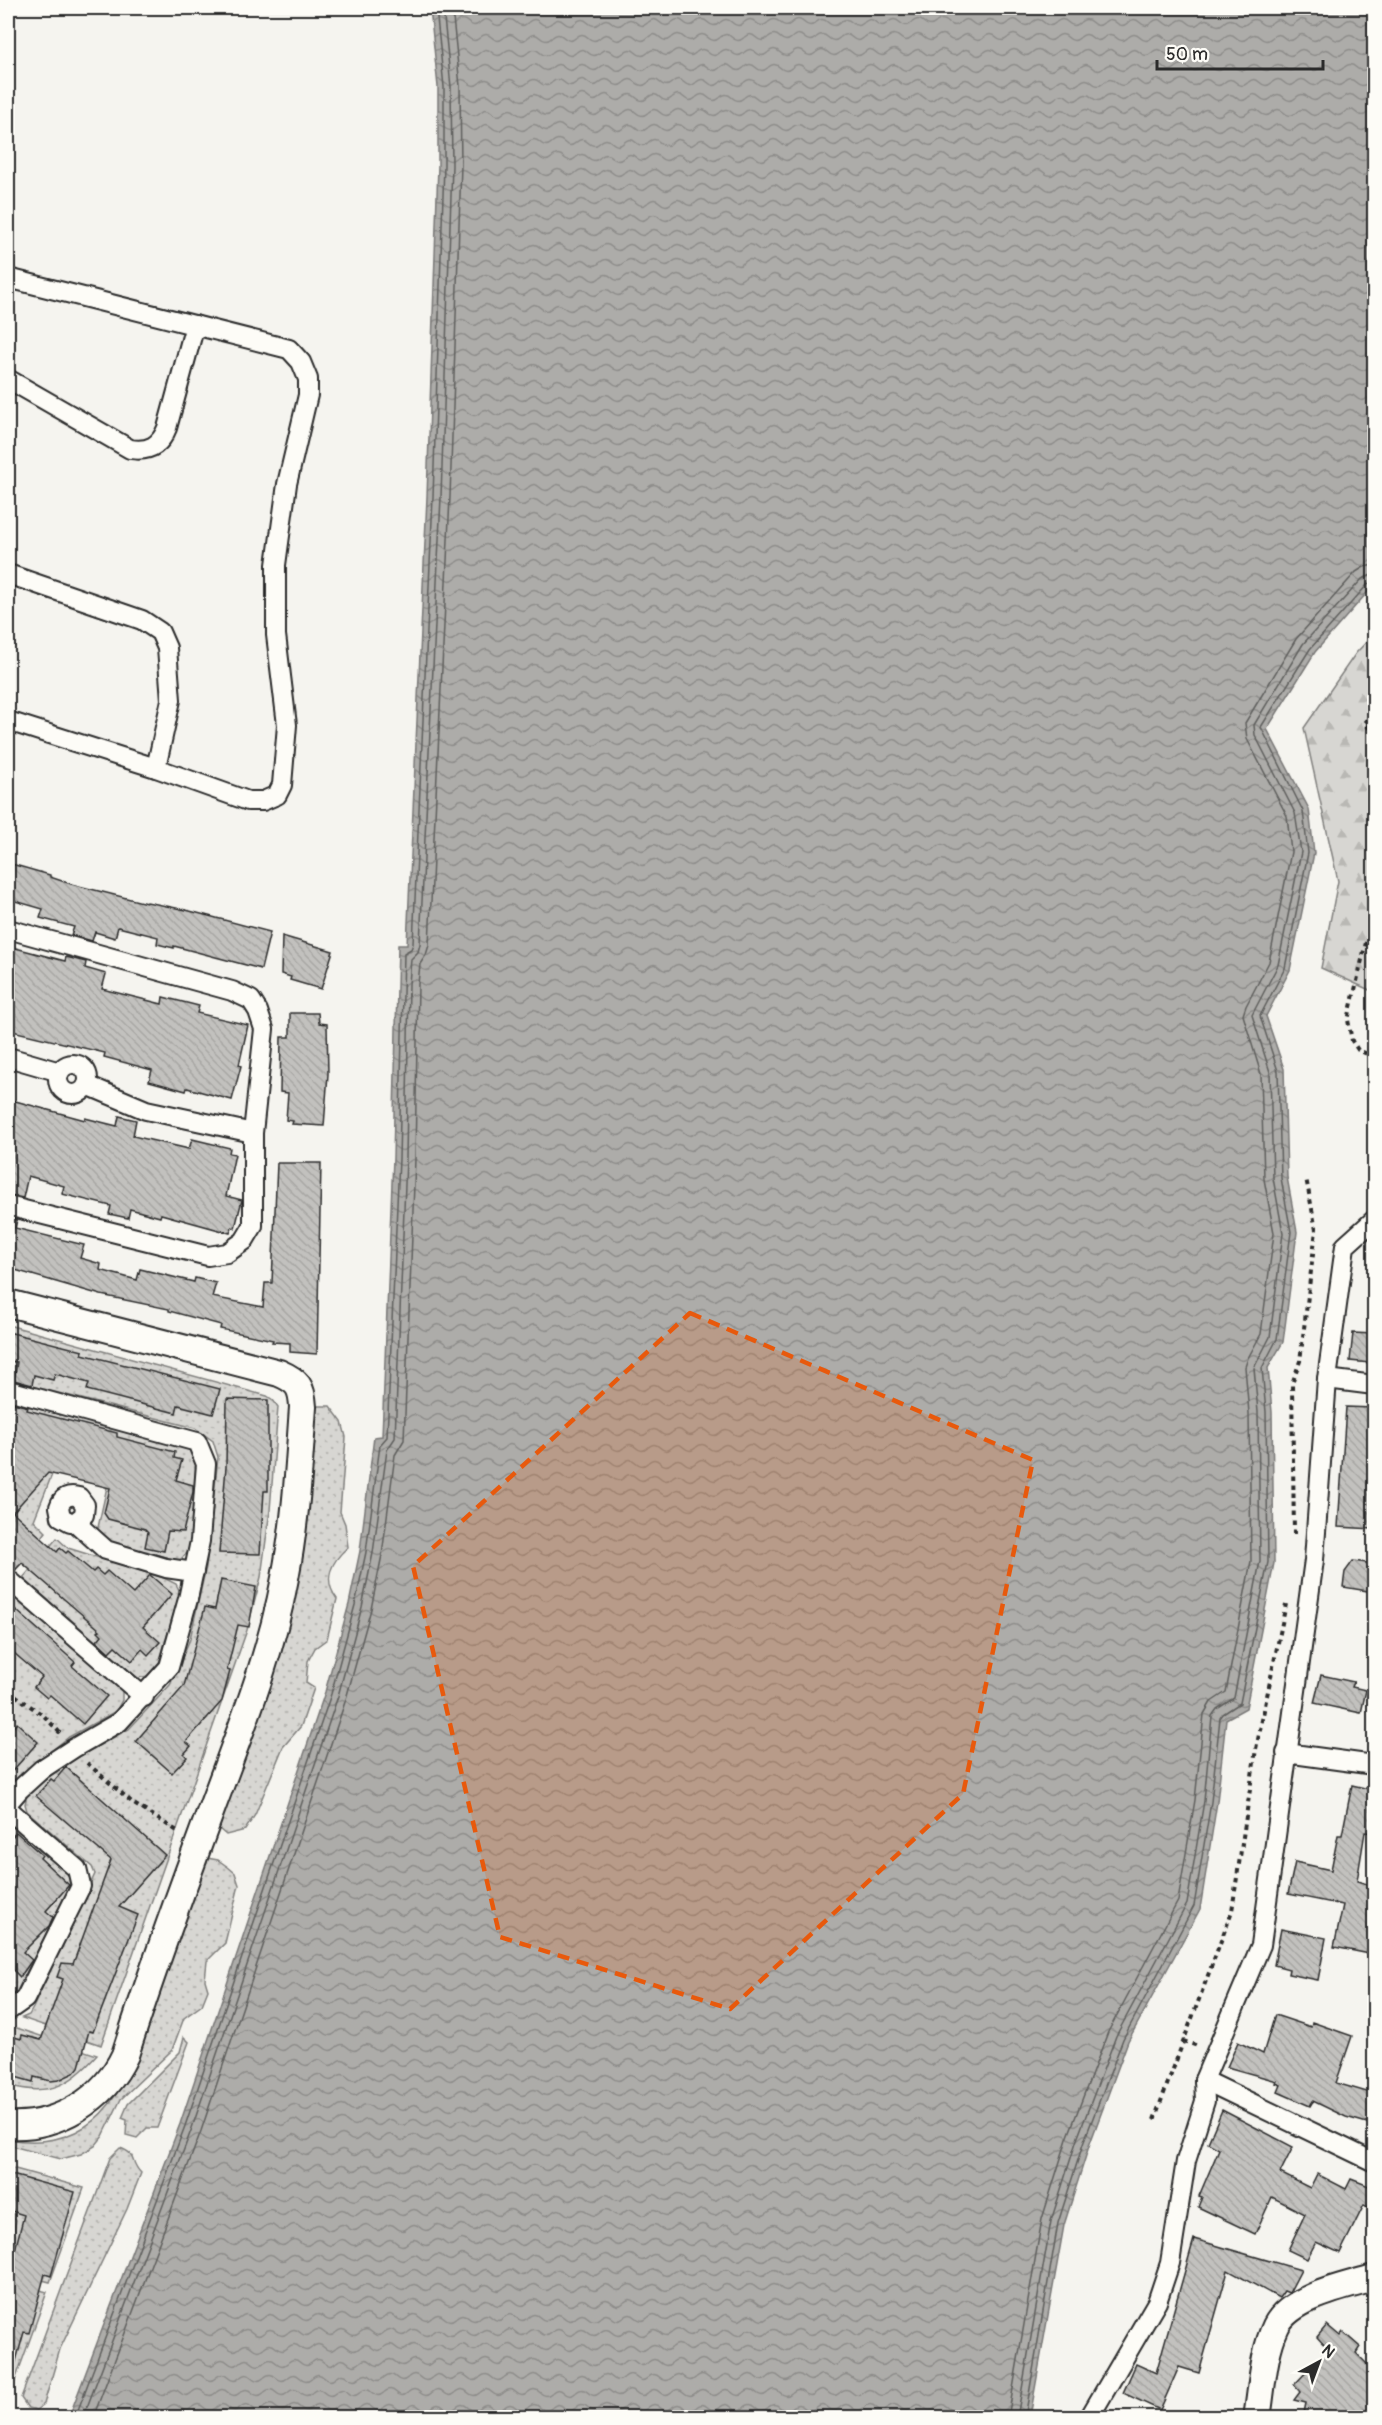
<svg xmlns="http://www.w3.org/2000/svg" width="1382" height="2425" viewBox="0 0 1382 2425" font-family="Pangolin,sans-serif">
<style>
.green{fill:url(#green-dots);stroke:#81807e;stroke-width:1.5}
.forest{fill:url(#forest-firs);stroke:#81807e;stroke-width:1.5}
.water{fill:url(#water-waves);stroke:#797877;stroke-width:1.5}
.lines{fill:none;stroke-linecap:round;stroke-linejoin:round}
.shore{stroke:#5f5f5d;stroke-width:1.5}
.building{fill:url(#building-back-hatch);stroke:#2b2b2b;stroke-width:1.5}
.street-casing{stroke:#2b2b2b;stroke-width:22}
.secondary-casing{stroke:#2b2b2b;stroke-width:30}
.path{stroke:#2b2b2b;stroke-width:4;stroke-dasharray:4.5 4.5;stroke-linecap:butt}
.street{stroke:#fdfcf7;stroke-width:18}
.secondary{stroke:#fdfcf7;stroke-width:26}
.marked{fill:#e8590c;fill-opacity:0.2;stroke:#e8590c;stroke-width:4.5;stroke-dasharray:12 8;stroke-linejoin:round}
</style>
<defs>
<pattern id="green-dots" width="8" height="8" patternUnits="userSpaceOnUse" patternTransform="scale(1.5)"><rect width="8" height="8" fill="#d7d6d2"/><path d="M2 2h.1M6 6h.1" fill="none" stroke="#b9b8b4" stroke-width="1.8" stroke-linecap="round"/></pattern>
<pattern id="forest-firs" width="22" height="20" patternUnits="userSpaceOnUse" patternTransform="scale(1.5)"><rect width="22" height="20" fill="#d7d6d2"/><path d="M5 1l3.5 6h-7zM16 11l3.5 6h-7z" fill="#b9b8b4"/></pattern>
<pattern id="water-waves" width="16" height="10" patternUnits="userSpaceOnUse" patternTransform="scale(1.5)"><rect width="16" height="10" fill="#adaca9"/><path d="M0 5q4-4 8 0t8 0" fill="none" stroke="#8d8c8a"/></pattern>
<pattern id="building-back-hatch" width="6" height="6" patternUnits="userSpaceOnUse" patternTransform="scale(1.5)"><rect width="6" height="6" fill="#c2c1be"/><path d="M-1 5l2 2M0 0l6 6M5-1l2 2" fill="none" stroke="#a7a6a3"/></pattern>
</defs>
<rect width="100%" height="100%" fill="#f5f4ef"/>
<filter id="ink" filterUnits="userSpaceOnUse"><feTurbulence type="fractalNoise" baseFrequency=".0167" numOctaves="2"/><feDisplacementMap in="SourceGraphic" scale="12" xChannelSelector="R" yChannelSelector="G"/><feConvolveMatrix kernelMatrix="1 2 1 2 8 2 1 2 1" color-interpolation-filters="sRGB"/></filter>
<g filter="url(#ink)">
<!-- green -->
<g class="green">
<path d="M8 1325 267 1396 273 1400 278 1407 270 1510 261 1577 247 1630 101 2045 22 2018 29 2015 33 2008 95 1874 92 1867 27 1811 25 1804 27 1795 33 1789 66 1764 129 1729 170 1685 190 1639 206 1567 218 1457 213 1441 195 1428 8 1380Z"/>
<path d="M8 1401 188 1448 196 1460 191 1539 188 1552 179 1561 108 1541 97 1532 107 1487 53 1472 34 1520 46 1532 15 1571 8 1564Z"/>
<path d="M318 1406H330L342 1422 346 1437 340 1512 345 1524 348 1547C331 1562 322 1579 337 1599L327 1639 315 1648 308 1661 306 1683 314 1688 301 1726 283 1747 255 1815 245 1830 226 1835 218 1828C248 1747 280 1665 297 1579 308 1524 312 1468 315 1411Z"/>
<path d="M57 1538 68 1548 164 1578 176 1584 180 1592 159 1663 148 1676 138 1678 23 1578Z"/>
<path d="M8 1592 122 1690V1700L116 1711 69 1737 8 1785Z"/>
<path d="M8 1825 17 1829 72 1875V1883L15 1995 8 2000Z"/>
<path d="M207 1858 218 1860 228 1867 235 1873 239 1885 225 1943 207 1961 205 1980 208 1990 202 2005 184 2018 172 2050 121 2099 103 2136 95 2146 81 2154 61 2159 8 2145V2139C118 2158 136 2054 163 1974 176 1935 192 1896 207 1858Z"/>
<path d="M8 2025 97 2055C70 2086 48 2097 8 2085Z"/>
<path d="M184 2037 189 2042 157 2128H147L137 2138 126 2135 127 2120 122 2118 128 2104 180 2052Z"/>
<path d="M120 2148C138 2154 129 2161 141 2173L127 2209 60 2349 44 2404 36 2410 28 2408 21 2398 110 2158Z"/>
<path d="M8 2167 84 2188 50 2282 8 2271V2254L16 2220 8 2217Z"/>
<path d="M8 2281 47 2292 8 2400Z"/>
</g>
<!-- forest -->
<path class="forest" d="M1374 634V992L1321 968 1338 881 1304 728 1356 653Z"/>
<!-- water -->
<path class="water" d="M430 8H1374V585L1315 652 1267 729 1309 809 1314 853 1290 970 1266 1016 1284 1069 1287 1177 1297 1232 1283 1342 1268 1368 1272 1412 1274 1563 1246 1708 1226 1719 1217 1802 1200 1909 1128 2041 1089 2146 1064 2225 1030 2417H69L180 2124 325 1692 349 1604 360 1551 374 1437 382 1436 393 1158 398 945H407L427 497 438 165V87Z"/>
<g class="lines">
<!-- shore -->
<g class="shore">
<path d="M75 2418 185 2126 331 1694 355 1605 366 1552 380 1445 387 1437 399 1159 404 953 411 949 413 944 433 497 444 165V87L436 8"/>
<path d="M83 2418 192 2128 338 1696 362 1607 373 1553 387 1450 395 1438 406 1159 409 984 411 959 418 952 420 944 441 497 452 165 451 87 443 8"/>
<path d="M93 2418 201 2131 346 1699 371 1609 382 1555 395 1455 404 1440 415 1159 418 984 420 964 426 955 429 945 450 497 461 165 460 86 452 8"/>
<path d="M1008 2418 1042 2219 1067 2139 1108 2032 1178 1901 1195 1800 1204 1714 1211 1702 1226 1692 1251 1561 1249 1413 1245 1367 1248 1358 1261 1334 1274 1233 1264 1179 1261 1074 1243 1015 1246 1006 1269 962 1291 852 1287 816 1247 739 1245 723 1296 639 1356 572 1364 567 1374 565"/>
<path d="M1017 2418 1051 2221 1076 2142 1116 2036 1187 1904 1204 1801 1212 1716 1217 1709 1234 1698 1260 1561 1258 1412 1254 1368 1270 1337 1283 1233 1273 1178 1270 1072 1252 1015 1278 965 1301 852 1295 813 1255 735 1254 725 1303 644 1362 579 1374 574"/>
<path d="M1025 2418 1058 2223 1083 2144 1123 2039 1194 1906 1211 1802 1220 1718 1223 1714 1240 1703 1268 1562 1266 1412 1262 1368 1277 1339 1291 1232 1281 1178 1278 1071 1260 1016 1285 968 1308 853 1303 811 1261 727 1310 649 1368 584 1374 582"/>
</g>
</g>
<!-- building -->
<g class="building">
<path d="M8 863 50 875V877L71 884 146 903 147 902 186 910 270 932 261 969 174 946V948L157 944 158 937 118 927 115 938 95 932 92 941 71 935 74 927 40 918 43 909 8 899Z"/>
<path d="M282 936 333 951 321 989 290 980 291 977 281 974Z"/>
<path d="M8 946 65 961 66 957 86 962 85 968 106 974 102 989 162 1004 163 997 199 1006 197 1013 248 1025 239 1065 241 1066 232 1100 187 1088 186 1091 149 1081 152 1070 104 1057 105 1053 8 1030Z"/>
<path d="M290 1013H318L319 1023 327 1024 328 1074 324 1126 292 1124 293 1121 286 1120 288 1093 280 1092 281 1037H290Z"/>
<path d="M8 1099 85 1120V1118L117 1126 119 1116 136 1120 133 1136 189 1149 192 1139 230 1148 229 1153 235 1154 226 1196 242 1200 235 1228 232 1227 230 1233 161 1214 160 1217 130 1209 128 1218 109 1214 111 1206 62 1194 64 1186 28 1176 23 1198 8 1195Z"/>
<path d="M277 1163H321L317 1354 290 1352V1343L272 1342 273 1340 220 1329 221 1325 169 1311V1309L101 1295 8 1268V1217L17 1220 15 1228 84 1245 80 1258 101 1264 100 1270 137 1280 140 1269 194 1282 195 1278 216 1283 212 1297 263 1307 265 1283H272Z"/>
<path d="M8 1332 83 1351 82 1354 220 1389 213 1414 178 1405 176 1413 87 1390 89 1383 55 1374 53 1380 34 1375 32 1385 14 1380 17 1362 8 1361Z"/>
<path d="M1353 1333 1373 1334 1370 1363 1350 1361Z"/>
<path d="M227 1399 268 1400V1491H264L260 1554 219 1553 226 1467Z"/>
<path d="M9 1402 28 1407 27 1410 117 1433V1437L175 1452 174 1458 182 1460 176 1480 193 1485V1492L183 1532 168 1531 164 1551 145 1547 148 1532 145 1529 108 1519 104 1513 110 1488 48 1473 13 1512 57 1552 60 1548 66 1553 68 1551 93 1572 96 1569 103 1575 107 1571 133 1594 150 1575 172 1594 143 1627 160 1642 148 1655 142 1649 132 1661 115 1646 109 1652 97 1641 102 1635 98 1631 100 1630 22 1563 15 1570 8 1568Z"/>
<path d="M1346 1407 1374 1408V1529L1338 1527Z"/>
<path d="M1353 1561 1374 1564V1592L1343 1587 1345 1572Z"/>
<path d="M221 1580 256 1587 249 1627 238 1625 227 1670 230 1671 222 1701 186 1742 191 1746 184 1754 187 1757 172 1773 136 1741 184 1686 205 1607 215 1609Z"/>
<path d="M8 1603 75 1662 72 1666 107 1696 83 1724 50 1695 47 1698 34 1687 42 1677 8 1648Z"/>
<path d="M1321 1675 1354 1682 1352 1687 1366 1690 1361 1713 1314 1703Z"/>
<path d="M17 1723 38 1742 8 1776V1733Z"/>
<path d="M66 1767 165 1855 119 1907 138 1915 93 2032 89 2031 79 2067 74 2073 59 2080 51 2081 34 2077 33 2082 8 2075V2035L21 2039 22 2035 41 2040 63 1979 57 1977 62 1963 73 1964 111 1860 36 1796 51 1779 54 1781Z"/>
<path d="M1352 1785 1374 1790V1833L1365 1832 1357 1881 1374 1886V1932L1370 1954 1334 1947 1343 1905 1288 1894 1295 1862 1331 1870 1338 1835H1342Z"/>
<path d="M16 1832 42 1855 40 1858 69 1885 46 1911 53 1917 49 1926 23 1952 32 1960 20 1977 9 1966 8 1968V1842Z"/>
<path d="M1281 1929 1326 1938 1318 1980 1288 1974 1289 1969 1274 1965Z"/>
<path d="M1275 2015 1311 2027 1312 2022 1352 2036 1336 2083 1374 2094V2125L1346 2117 1313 2101 1310 2106 1278 2092 1281 2085 1276 2083 1277 2081 1227 2067 1238 2042 1263 2054Z"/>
<path d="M1222 2110 1293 2147 1280 2173 1310 2188 1317 2174 1346 2189 1351 2179 1374 2188V2210L1364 2205 1340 2253 1316 2242 1307 2259 1288 2250 1305 2214 1272 2197 1255 2234 1198 2207 1202 2197 1199 2196 1219 2149 1208 2143Z"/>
<path d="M12 2175 75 2192 51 2276 45 2274 29 2333 24 2332 13 2372 8 2371V2277L24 2215 8 2210V2193Z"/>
<path d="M1194 2239 1301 2270 1289 2293 1284 2291 1279 2298 1228 2270 1199 2373 1179 2367 1160 2410 1123 2393 1136 2364 1156 2373Z"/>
<path d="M1327 2325 1340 2336 1343 2332 1360 2347 1356 2353 1374 2371V2418H1303L1306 2403 1294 2400 1300 2392 1294 2385 1328 2349 1317 2337Z"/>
</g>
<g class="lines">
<!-- street casing -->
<g class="street-casing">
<g id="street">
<path d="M8 278 289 349 301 362 308 379V395L287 484 276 565V635L287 725 282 785 277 795 263 801H248L156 768 8 721"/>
<path d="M8 379 130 449C149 452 160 446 167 428L195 325"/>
<path d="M8 574 142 620 160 632 167 648 171 700 156 768"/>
<path d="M8 929 232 991 251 1000 258 1011 264 1029 253 1133V1226L244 1241 227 1253 208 1256 8 1206"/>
<path d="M8 1057 60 1072"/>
<circle cx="73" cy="1079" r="15"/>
<path d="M87 1085 146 1110 253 1133"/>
<path d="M1374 1220 1345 1246 1327 1379 1314 1560 1261 1945 1204 2080 1374 2162"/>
<path d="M1327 1379 1374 1385"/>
<path d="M8 1390 197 1442 206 1464 200 1541 188 1599 169 1667 119 1722 74 1748 42 1769 20 1789 8 1803"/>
<path d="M75 1522 84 1515 85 1505 79 1497C69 1494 62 1497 59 1507L61 1517 70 1522H75L106 1550 166 1568 194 1572"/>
<path d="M8 1579 144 1697"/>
<path d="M1286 1753 1374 1765"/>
<path d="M8 1809 77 1869 81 1886 25 1999 8 2011"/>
<path d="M1089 2418 1157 2302 1170 2263 1186 2161 1205 2101 1204 2080"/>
</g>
</g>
<!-- secondary casing -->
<g class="secondary-casing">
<g id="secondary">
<path d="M8 1303 279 1373C298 1381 302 1387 303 1407 299 1464 296 1521 285 1578 271 1655 241 1729 214 1802 183 1886 152 1970 125 2055 104 2100 57 2128 8 2125"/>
<path d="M1257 2418C1262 2388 1263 2353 1276 2326 1290 2297 1346 2286 1374 2278"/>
</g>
</g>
<!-- path -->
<g class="path">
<path d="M1374 712 1364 724 1374 732"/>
<path d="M1374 926 1367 938 1348 1020 1352 1041 1358 1050 1374 1057"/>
<path d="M1294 1534 1292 1384 1300 1361 1316 1230 1306 1178"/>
<path d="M8 1690 44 1716 62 1735"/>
<path d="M87 1763 134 1804 179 1832"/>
<path d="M1183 2041 1198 2046"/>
<path d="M1154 2120 1232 1911 1256 1749 1286 1604"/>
</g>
<!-- street -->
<use href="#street" class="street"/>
<!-- secondary -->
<use href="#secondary" class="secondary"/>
</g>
</g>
<!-- marked area -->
<path class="marked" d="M690 1313 1033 1460 963 1794 730 2009 500 1937 413 1566Z"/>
<!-- margin -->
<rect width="1382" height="2425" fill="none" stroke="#fdfcf7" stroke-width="30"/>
<rect x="15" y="15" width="1352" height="2395" fill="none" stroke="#2b2b2b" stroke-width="2" filter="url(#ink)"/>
<!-- north arrow -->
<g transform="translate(1319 2362) rotate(41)" stroke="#fdfcf7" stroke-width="4.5" paint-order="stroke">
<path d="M0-4.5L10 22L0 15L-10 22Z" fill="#2b2b2b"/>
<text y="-9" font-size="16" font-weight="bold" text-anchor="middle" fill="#2b2b2b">N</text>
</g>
<!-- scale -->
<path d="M1157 60v9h166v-9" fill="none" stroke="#2b2b2b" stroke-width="3"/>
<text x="1166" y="60" font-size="18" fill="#2b2b2b" stroke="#fdfcf7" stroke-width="4.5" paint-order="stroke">50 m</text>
</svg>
